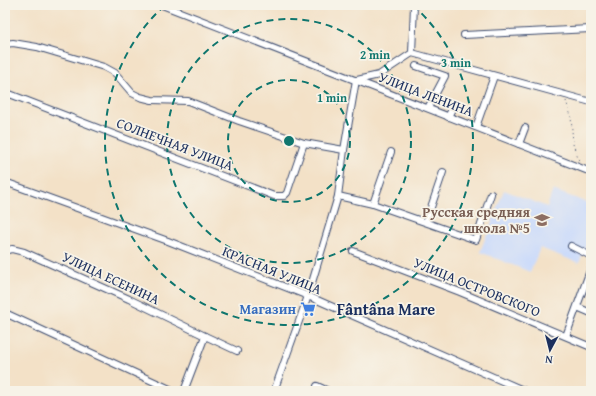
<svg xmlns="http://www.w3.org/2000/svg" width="596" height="396" viewBox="0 0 596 396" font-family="'Gentium Book Plus',serif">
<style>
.built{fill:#ccdbfa}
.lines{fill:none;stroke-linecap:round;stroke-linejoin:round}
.minor-casing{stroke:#3b4a6e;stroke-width:8}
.path{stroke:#3b4a6e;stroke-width:1;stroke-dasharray:1 3;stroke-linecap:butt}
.minor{stroke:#fff;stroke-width:6}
.ring{fill:none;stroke:#0f766e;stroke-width:2;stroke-dasharray:7 5}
.labels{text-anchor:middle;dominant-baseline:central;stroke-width:3.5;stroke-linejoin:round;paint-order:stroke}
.street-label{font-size:14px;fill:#1b2f5e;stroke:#f7f3e8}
.education-label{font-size:14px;font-weight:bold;fill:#785e54;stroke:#f7f3e8;text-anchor:end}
.shop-label{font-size:14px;font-weight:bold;fill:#366cbe;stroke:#f7f3e8;text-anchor:end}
.quarter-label{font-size:16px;font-weight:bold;fill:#1b2f5e;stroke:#f7f3e8}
.centre{fill:#0f766e;stroke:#f7f3e8;stroke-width:2}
.ring-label{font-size:12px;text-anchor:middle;font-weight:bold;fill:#0f766e;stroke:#f7f3e8;stroke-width:3.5;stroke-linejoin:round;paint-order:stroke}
</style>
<rect width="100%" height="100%" fill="#f7f3e8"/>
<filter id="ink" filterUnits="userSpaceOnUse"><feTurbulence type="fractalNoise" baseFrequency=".025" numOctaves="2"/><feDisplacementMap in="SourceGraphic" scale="8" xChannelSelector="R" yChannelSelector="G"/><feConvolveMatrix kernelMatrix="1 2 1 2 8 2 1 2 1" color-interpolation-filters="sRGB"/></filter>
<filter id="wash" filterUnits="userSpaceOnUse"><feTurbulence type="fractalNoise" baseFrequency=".012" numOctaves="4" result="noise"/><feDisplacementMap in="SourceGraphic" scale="16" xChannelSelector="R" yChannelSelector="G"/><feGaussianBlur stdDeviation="0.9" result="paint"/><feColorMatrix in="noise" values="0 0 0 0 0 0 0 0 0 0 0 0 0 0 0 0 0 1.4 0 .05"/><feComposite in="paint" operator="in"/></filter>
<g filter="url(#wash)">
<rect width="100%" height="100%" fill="#f3e1c7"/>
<!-- built -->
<path class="built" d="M504 190 547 207 553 190 591 204V233L579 263 540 248 530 272 480 252Z"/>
</g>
<g filter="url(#ink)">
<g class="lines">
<!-- minor casing -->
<g class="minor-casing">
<g id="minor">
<path d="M162 5 591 172"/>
<path d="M464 35 591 29"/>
<path d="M5 44 13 43 37 47 104 67 115 73 132 93 140 97 152 100 188 101 239 121 304 143 344 150"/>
<path d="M412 53 591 102"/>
<path d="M416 66 445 76 428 108"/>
<path d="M357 80 379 75 412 53 414 5"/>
<path d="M5 90 7 93 274 196H284L287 193 304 143"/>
<path d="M448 117 454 105"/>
<path d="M476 127 494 76"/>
<path d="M519 144 525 128"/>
<path d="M5 182 168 241 308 296 525 391"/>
<path d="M338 196 373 204 476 240 491 194"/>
<path d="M373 204 391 152"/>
<path d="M426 222 443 172"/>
<path d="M571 246 591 256"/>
<path d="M5 251 12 249 24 252 129 299 205 336 184 391"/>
<path d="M353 251 460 292 591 347"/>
<path d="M577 307 591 313"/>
<path d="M5 313 174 391"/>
<path d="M205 336 237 351"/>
<path d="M566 336 591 268"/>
<path d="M317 386 328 391"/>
<path d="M274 391 308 296 338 196 344 150 356 80"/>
</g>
</g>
<!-- path -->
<path class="path" d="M566 101 571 116 573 144 579 161"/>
<!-- minor -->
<use href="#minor" class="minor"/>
</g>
</g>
<!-- distance rings -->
<g class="ring">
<circle cx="289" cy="141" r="61"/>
<circle cx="289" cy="141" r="122"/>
<path d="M413 5A184 184 0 1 1 165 5"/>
</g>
<!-- icons -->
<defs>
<g id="school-bare" transform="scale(1.2)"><path d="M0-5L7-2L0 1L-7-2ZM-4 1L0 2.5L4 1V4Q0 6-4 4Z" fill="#8d6e63" stroke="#f7f3e8" stroke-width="2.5" paint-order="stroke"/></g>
<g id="supermarket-bare" transform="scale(1.2)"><path d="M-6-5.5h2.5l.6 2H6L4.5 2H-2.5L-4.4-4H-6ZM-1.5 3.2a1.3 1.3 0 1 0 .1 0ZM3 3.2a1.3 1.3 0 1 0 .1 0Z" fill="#3f7fe0" stroke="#f7f3e8" stroke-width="2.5" paint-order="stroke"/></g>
</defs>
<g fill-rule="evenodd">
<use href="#school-bare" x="542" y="220"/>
<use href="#supermarket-bare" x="308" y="309"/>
</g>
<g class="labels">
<!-- street labels -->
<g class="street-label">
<text transform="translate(426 94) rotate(21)">УЛИЦА ЛЕНИНА</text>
<text transform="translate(175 144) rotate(21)">СОЛНЕЧНАЯ УЛИЦА</text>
<text transform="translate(272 270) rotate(22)">КРАСНАЯ УЛИЦА</text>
<text transform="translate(111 278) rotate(25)">УЛИЦА ЕСЕНИНА</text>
<text transform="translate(477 287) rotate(22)">УЛИЦА ОСТРОВСКОГО</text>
</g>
<!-- education labels -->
<g class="education-label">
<text x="530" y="212">Русская средняя<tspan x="530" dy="16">школа №5</tspan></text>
</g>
<!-- shop labels -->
<g class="shop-label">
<text x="296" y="309">Магазин</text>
</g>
<!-- quarter labels -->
<g class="quarter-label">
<text x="386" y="309">Fântâna Mare</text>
</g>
</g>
<circle cx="289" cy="141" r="6" class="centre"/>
<g class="ring-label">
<text x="375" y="59">2 min</text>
<text x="456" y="67">3 min</text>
<text x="332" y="102">1 min</text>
</g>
<!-- margin -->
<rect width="596" height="396" fill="none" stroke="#f7f3e8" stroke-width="20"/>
<!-- north arrow -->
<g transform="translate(550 350) rotate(187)" stroke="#f7f3e8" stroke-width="3" paint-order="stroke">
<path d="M0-3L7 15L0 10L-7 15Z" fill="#1b2f5e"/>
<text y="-6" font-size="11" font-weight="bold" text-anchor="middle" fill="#1b2f5e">N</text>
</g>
</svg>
